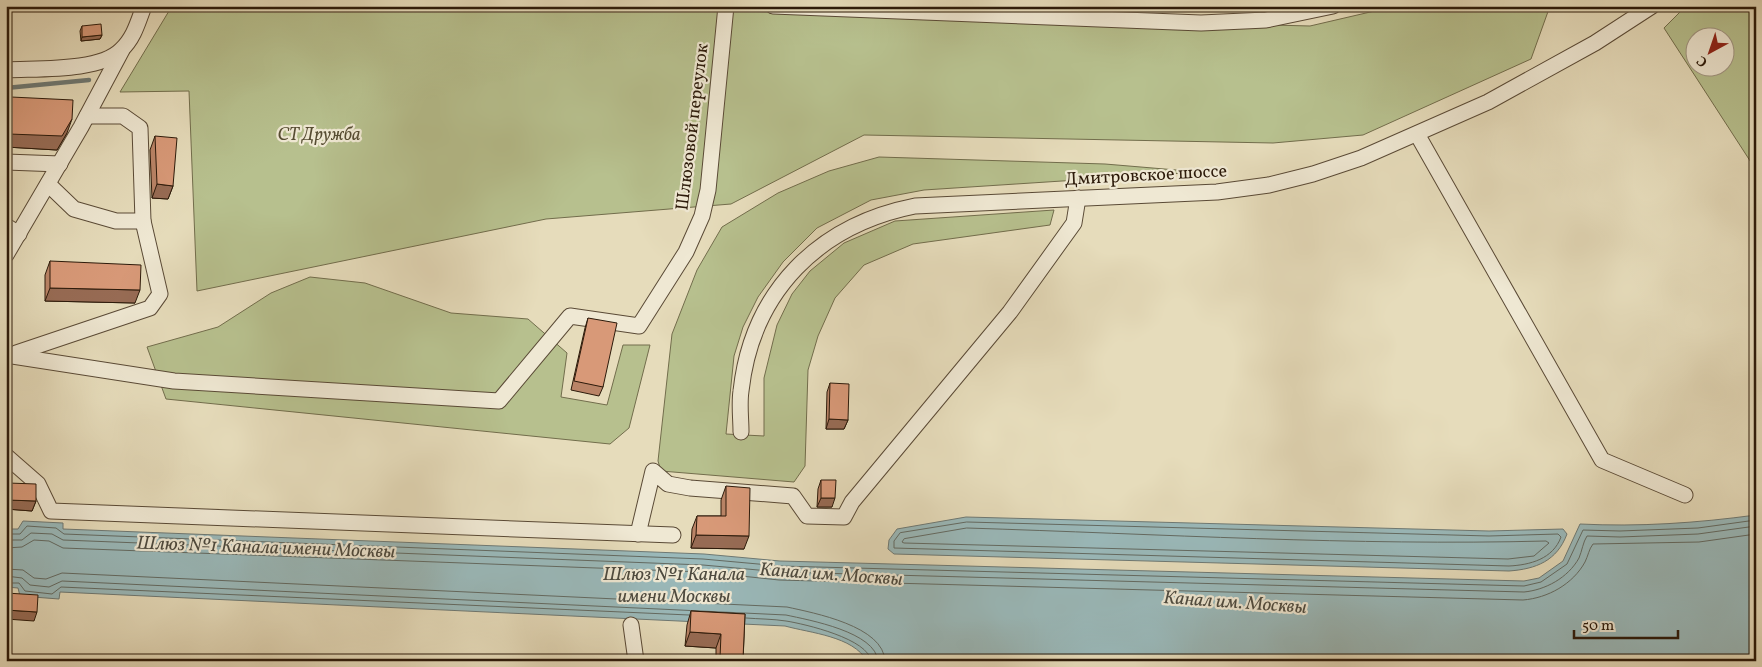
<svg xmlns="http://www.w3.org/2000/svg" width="1762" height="667" viewBox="0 0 1762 667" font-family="Vollkorn,serif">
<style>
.green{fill:#b7c08e;stroke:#726d4c;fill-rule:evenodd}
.water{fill:#9ab9ba;stroke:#6e7974}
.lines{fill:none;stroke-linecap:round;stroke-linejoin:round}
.shore{stroke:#636a62;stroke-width:1}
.stream{stroke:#6e7974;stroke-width:4.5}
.minor-casing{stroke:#5a4a36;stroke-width:17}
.minor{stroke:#efe8d3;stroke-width:15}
.wall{fill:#ba8467;stroke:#2c1a0a}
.shaded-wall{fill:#976b54;stroke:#2c1a0a}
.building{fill:#d89978;stroke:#2c1a0a}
.labels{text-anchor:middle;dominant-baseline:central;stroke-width:4.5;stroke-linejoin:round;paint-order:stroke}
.street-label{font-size:18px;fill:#2c1a0a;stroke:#efe8d3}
.park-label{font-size:18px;font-style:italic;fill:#564c32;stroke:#efe8d3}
.water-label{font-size:19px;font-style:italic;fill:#4d4a3f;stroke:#efe8d3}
</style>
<rect width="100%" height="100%" fill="#e6dcbb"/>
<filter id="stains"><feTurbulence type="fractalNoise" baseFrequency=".004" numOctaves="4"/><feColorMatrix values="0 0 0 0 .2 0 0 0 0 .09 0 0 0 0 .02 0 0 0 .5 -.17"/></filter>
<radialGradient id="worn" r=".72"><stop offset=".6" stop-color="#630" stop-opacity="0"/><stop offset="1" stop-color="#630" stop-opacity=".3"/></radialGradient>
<!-- green -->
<g class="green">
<path d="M172 6H546L1310 26 1396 6H1550L1531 59 1363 135 1273 143 864 135 731 204 546 219 197 291 189 91 120 92Z"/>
<path d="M1686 6H1756V170L1664 28ZM1694 38H1724V68H1694Z"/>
<path d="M879 157 1105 164 1200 172 924 190 871 200 817 228 783 262 758 297 743 327 734 356 726 434 764 436V378L777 325 792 294 810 271 844 243 895 221 1054 210 1050 225 913 244 864 265 835 298 818 336 808 370 805 466 794 482 661 471 658 461 672 334 697 270 722 227 778 193 829 171Z"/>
<path d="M310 277 365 283 451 313 528 319 567 353 561 397 607 405 623 345H650L629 428 610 444 166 399 147 347 218 327 271 293Z"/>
</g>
<!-- water -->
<g class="water">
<path d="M1756 515V661H867C853 636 810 633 785 626L60 592 59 599 20 596 18 588 6 587V529H18L23 521 63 523V529L704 554 780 561 1524 581 1539 578 1563 561 1580 524C1639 527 1697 523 1756 515Z"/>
<path d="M966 517 1489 531 1563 529 1567 534C1557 561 1536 569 1509 571L894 554 888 549 889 540 897 529Z"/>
</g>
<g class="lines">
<!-- shore -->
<g class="shore">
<path d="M967 522 1489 536 1558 534 1561 537C1553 559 1530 565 1509 566L894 548V541L900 533Z"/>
<path d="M967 528C1160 534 1354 546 1546 541L1549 543 1534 556 1508 559 904 543 902 542 904 539Z"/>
<path d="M6 534H20L27 526 56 528 64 534 703 559 780 566 1524 586 1541 582 1567 564 1583 530 1620 531 1698 528 1756 520"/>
<path d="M6 540H22L31 533 52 534 63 540 703 565 780 572 1524 592C1545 590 1568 578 1579 558 1582 551 1583 542 1587 536L1620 537 1698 534 1756 526"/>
<path d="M6 548 22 547 34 540 49 541 63 548 703 572 779 580 1523 600C1548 598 1573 584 1585 562 1588 556 1589 549 1593 544L1699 542 1756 534"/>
<path d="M6 569 23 570 34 578 46 579 62 573 787 607C814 613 884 626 885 661"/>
<path d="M6 576 22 578 30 585 49 587 62 581 786 615C809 620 876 632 878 661"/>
<path d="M6 583H19L25 591 52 594 61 587 689 615"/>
<path d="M746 618C759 619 773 619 786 621 805 624 869 639 871 661"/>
</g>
<!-- stream -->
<path class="stream" d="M6 88 89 80"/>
<!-- minor casing -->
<g class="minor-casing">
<g id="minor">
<path d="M773 6 1201 23 1266 20 1333 6"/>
<path d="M6 70C37 68 99 72 121 50 134 38 138 22 144 6"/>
<path d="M1417 134 1602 460 1685 495"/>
<path d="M6 162 60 164"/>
<path d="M48 184 74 209 116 221H143L140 128 123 116H87"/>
<path d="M6 226 19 234"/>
<path d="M6 255 81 127 122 50"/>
<path d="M16 353 150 308 160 294 143 221"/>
<path d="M6 355 174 381 499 401 570 316 639 326 686 252 702 216 708 190 726 6"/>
<path d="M741 432C741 419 739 404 741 391 752 291 819 225 915 206L1217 192 1269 185 1313 174 1361 158 1488 102 1595 43 1652 6"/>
<path d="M6 456 38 484 51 511 673 535"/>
<path d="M638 534 653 471 668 484 690 488 793 496 807 516 844 517 852 502 1010 312 1074 223 1078 198"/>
<path d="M631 625 636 661"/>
</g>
</g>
<!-- minor -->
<use href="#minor" class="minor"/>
</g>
<!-- wall -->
<g class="wall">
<path d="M82 26 102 35 100 39 81 41 80 31Z"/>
<path d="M11 97 67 133 57 150 6 147V110Z"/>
<path d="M155 136 173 186 168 199 152 198 150 150Z"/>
<path d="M50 261 135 303 45 301V275Z"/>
<path d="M588 318 603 387 599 396 571 390 585 328Z"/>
<path d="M830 383 848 420 844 429H826L827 392Z"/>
<path d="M821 480 832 507H817L818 489Z"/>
<path d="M8 483 36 501 32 511 6 509V488Z"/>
<path d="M726 486 744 549 691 548 692 529 697 516H721V500Z"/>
<path d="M691 611 745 614 743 661H716V648L685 646 687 625Z"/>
</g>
<!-- shaded-wall -->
<g class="shaded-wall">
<path d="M102 35 100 39 81 41 82 37Z"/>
<path d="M72 119 67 133 57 150 6 147V142L9 134Z"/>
<path d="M157 184 173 186 168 199 152 198Z"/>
<path d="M50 288 140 290 135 303 45 301Z"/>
<path d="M829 419 848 420 844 429H826Z"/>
<path d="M821 498H835L832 507H817Z"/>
<path d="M7 500 36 501 32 511 6 509V503Z"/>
<path d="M696 535 749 536 744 549 691 548Z"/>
<path d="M6 610 37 612 34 621 6 619Z"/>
<path d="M690 632 721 634 716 648 685 646Z"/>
<path d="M720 658 743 659V661H719Z"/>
</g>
<!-- building -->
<g class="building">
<path d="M101 24 102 35 82 37V26Z"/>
<path d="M11 97 73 100 72 119 62 136 9 134Z"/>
<path d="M155 136 177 138 173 186 157 184Z"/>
<path d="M50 261 141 265 140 290 50 288Z"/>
<path d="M588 318 617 323 603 387 574 381Z"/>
<path d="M830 383 849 384 848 420 829 419Z"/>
<path d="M821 480H836L835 498H821Z"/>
<path d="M8 483 36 484V501L7 500Z"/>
<path d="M726 486 750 488 749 536 696 535 697 516H726Z"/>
<path d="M6 593 38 595 37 612 6 610Z"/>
<path d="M691 611 745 614 743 659 720 658 721 634 690 632Z"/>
</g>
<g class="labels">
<!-- street labels -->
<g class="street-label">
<text transform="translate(693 127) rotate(-83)">Шлюзовой переулок</text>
<text transform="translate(1146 176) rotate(-3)">Дмитровское шоссе</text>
</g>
<!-- park labels -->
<g class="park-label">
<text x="319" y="135">СТ Дружба</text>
</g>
<!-- water labels -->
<g class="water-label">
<text transform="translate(266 548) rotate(2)">Шлюз №1 Канала имени Москвы</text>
<text x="674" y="575">Шлюз №1 Канала<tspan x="674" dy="22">имени Москвы</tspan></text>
<text transform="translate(831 575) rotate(4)">Канал им. Москвы</text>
<text transform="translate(1235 603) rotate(4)">Канал им. Москвы</text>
</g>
</g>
<!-- margin -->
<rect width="1762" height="667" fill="none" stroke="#e6dcbb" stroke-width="25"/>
<rect x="8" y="8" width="1747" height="652" fill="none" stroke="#2c1a0a" stroke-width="2.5"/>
<rect x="12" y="12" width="1737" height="642" fill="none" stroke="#2c1a0a"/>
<!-- north arrow -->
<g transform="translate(1710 52) rotate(220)"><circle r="24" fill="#efe8d3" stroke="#a19683"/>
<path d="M0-4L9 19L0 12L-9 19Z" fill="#8f2418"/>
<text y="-8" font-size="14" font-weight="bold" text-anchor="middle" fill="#2c1a0a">С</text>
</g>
<!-- scale -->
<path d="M1574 630v8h104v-8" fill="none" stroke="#2c1a0a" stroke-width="2.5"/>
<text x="1582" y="630" font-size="15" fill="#2c1a0a" stroke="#efe8d3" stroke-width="4" paint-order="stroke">50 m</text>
<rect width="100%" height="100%" filter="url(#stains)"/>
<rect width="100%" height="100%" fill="url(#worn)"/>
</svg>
